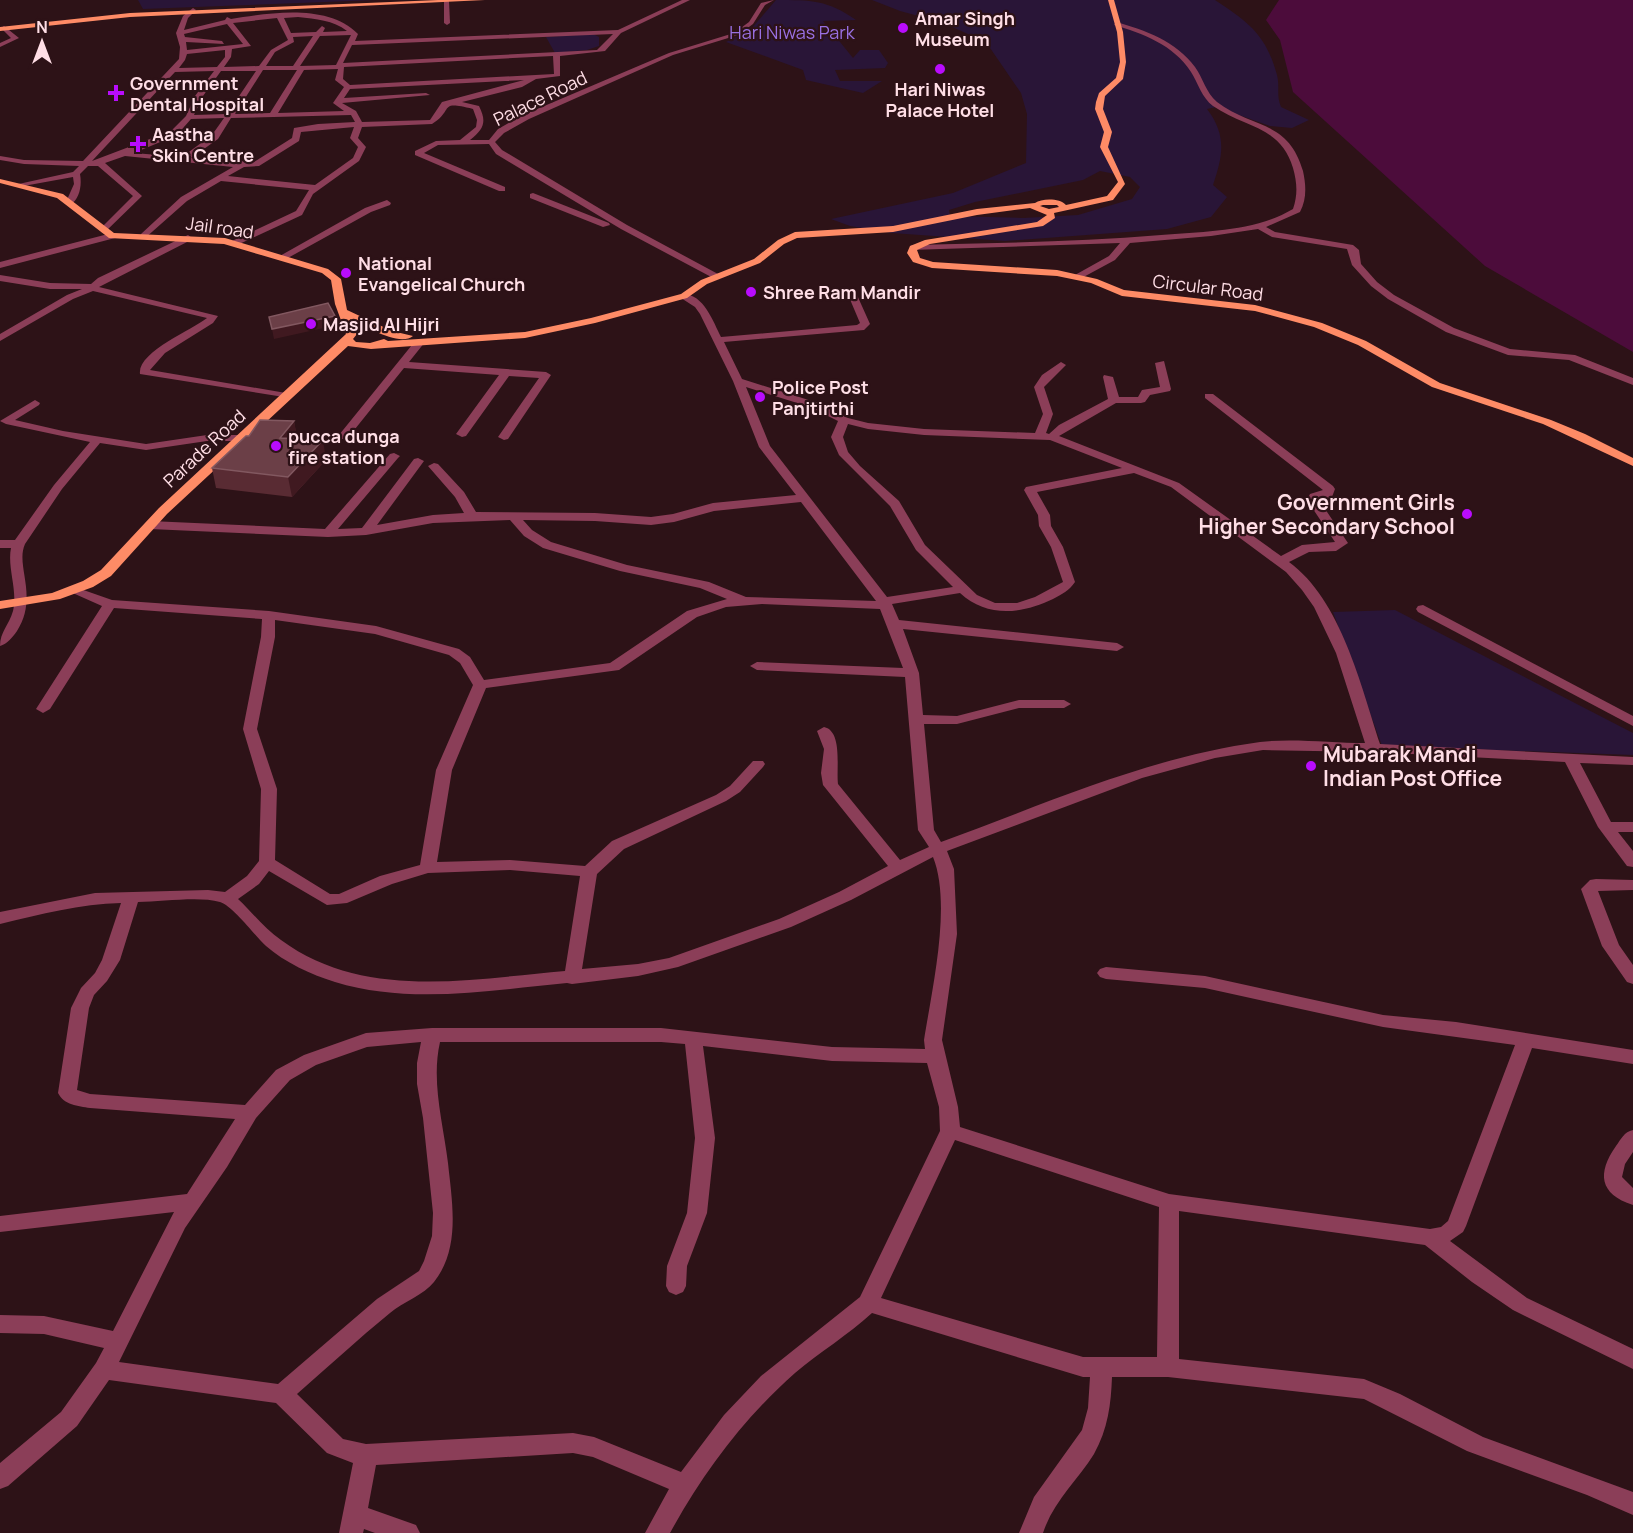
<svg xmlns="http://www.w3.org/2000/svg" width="1633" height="1533" viewBox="0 0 1633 1533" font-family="Manrope,sans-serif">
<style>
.green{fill:#291537;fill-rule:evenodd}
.water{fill:#4c0c3b}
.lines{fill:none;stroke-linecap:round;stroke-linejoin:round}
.minor{fill:#8b3e58;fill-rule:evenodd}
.major{fill:#fe8b66;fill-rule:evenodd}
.wall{fill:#592b33}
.shaded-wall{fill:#401920}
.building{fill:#6b3f47;stroke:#825860;stroke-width:1.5}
.poi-dot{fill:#b90cfd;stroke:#2d1217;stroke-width:2}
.labels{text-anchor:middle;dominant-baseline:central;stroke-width:4.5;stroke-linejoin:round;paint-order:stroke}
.far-poi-label{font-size:18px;font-weight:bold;fill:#ffdee6;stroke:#2d1217;text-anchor:start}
.far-park-label{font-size:18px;fill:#9970e2;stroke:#2d1217}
.far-street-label{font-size:18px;fill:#ffdee6;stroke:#2d1217}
.poi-label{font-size:21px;font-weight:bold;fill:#ffdee6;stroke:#2d1217;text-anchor:end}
</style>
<rect width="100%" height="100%" fill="#2d1217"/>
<!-- green -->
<g class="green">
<path d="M138 0H376L143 9Z"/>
<path d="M776 0C811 0 828 0 856 20L823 21 853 58 860 50H879L888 63 885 68 835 70 840 81H882L863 93 806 80 803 70 726 42 751 29Z"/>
<path d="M872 0H1215C1248 22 1266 34 1277 75 1280 87 1276 95 1281 107L1309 120 1292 128 1270 126 1216 107 1207 109C1227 135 1223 156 1213 185L1227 197 1211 217 1167 229 1005 241 892 233 850 226 831 219 953 193 1026 163 1027 114 1021 93 986 42 941 22 900 11ZM1100 171 1130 177 1140 187 1132 199 1078 215 1023 218 950 216 949 210 975 202 1083 180Z"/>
<path d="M593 34 599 37V46L587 50 555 53 546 37Z"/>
<path d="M1395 610 1633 733V755L1382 746 1333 612Z"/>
</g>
<!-- water -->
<path class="water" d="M1279 0H1633V352L1485 266 1293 92 1280 40 1266 20Z"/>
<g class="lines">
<!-- minor -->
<g class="minor">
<path d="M444 0 449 1 450 23 447 25 444 23Z"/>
<path d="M682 0H690L621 33 605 51 560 56V76L536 79 522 87 462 102 479 106C487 122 484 129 470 140H489L498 129 523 115 669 53 734 33 749 22 761 3 774 0 765 5 753 24 738 35 673 55 529 119 504 133 495 142 502 150 627 225 718 274 720 276 715 279 621 229 496 154 489 144 438 145 424 153 505 187V191H499L415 155V151L436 141 460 140 476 127 477 120 473 109C437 100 455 110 432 124L362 127 358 138 366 147 359 161 313 194 302 215 235 246 232 245V241L296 211 309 190 221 181 187 201 144 239 141 238V234L181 197 233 167 125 156 105 163 142 196 104 233 101 232V228L133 196 98 166H88L80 174C82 185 80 199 70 205L66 202 74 184 73 177 18 187 14 185 73 172 79 166 24 164 0 160V156L24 160 83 161 179 59 180 47 176 33 183 16 193 8 196 10 188 18 184 30 225 20 227 17 231 19C270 13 327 3 358 34L355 41 618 30ZM298 17C316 19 333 20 347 31L323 32 325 28 322 26 316 32 291 33 284 18ZM277 18 288 40 271 50 259 66 224 67 231 57 232 49 251 46 233 23ZM227 24 243 44 187 50 186 42 224 44 222 41 185 37 184 34ZM613 34 597 50 343 63 352 45ZM351 35 336 65 300 66 320 36ZM313 36 293 66H266L275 52 294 42 293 37ZM225 50V57L217 67 179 68 185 60 187 54ZM553 56 554 74 350 85 343 79 344 67ZM338 69 335 80 344 87 333 103 344 111 278 113 304 70ZM263 70H297L270 113 235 114ZM214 71 195 96 186 116 171 131 92 161 175 72ZM221 71H256L227 114 194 115 203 96ZM524 80 442 102 430 120 362 122 356 111 342 103 430 95 426 93 344 98 350 89ZM351 115 355 122 318 124 294 128 292 138 254 162 191 158 218 139 231 118ZM224 118 212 135 182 157 134 153 177 135 191 119ZM354 127 350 138 358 147 353 158 315 185 228 176 244 167 259 166 299 141 301 132Z"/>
<path d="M1116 22C1145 30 1176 41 1195 67 1203 78 1206 93 1217 102 1252 129 1288 119 1303 171 1306 185 1307 199 1300 212L1266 227 1275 232 1353 245 1359 250 1361 264 1377 282 1394 295 1454 328 1510 349 1575 355 1633 378V385L1569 360 1508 355 1446 332 1388 299 1371 286 1352 265 1347 249 1272 237 1258 229 1211 236 1130 243 1115 260 1078 280 1073 277 1075 275 1109 256 1120 243 910 250V246L913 245C996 243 1078 242 1161 235 1206 231 1254 232 1293 209 1298 195 1297 182 1293 168 1281 126 1245 128 1213 106 1202 98 1198 83 1191 72 1174 45 1142 33 1114 25Z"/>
<path d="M4 26 19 38 0 47V43L11 38 1 28Z"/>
<path d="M533 193 609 223 610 225 603 227 530 198V194Z"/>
<path d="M387 200 391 203 390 205 371 212 286 259 278 257 365 208Z"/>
<path d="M112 233 116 236 115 238 0 268V262Z"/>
<path d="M188 235 192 238 191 240 99 287 218 316 213 323 165 353 150 370 286 393 290 394V398L140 374C137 352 192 330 207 318L93 291 73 299 0 341V334L67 295 82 289H50L0 281V275L50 283 91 284 98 278Z"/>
<path d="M681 294C703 292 713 321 721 337L857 325 860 323 849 297 857 295 870 324 864 330 724 342 742 379 818 403 848 418 868 423 924 429 1035 433 1043 414 1034 387 1042 375 1061 362 1066 365 1044 387 1053 414 1046 433 1049 434 1059 425 1108 399 1103 377 1104 375 1113 377 1119 397H1138L1142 390 1160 387 1155 363 1164 361 1171 389 1170 391 1150 395 1145 402 1141 403H1116L1059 436 1179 483 1281 556 1302 545 1335 542 1307 500 1310 494 1323 490 1205 398V394H1213L1333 486 1335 489 1332 497 1319 500 1348 543 1336 551 1309 552 1289 562C1341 600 1361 686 1380 744L1633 757V765L1580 763 1611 822H1633V832H1618L1633 851V867L1627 866 1598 827 1565 762 1374 752 1263 750 1215 758 1142 778 947 851 954 869 957 934 942 1040 958 1107 960 1127 1169 1194 1430 1229 1441 1227 1448 1221 1515 1045 1383 1027 1205 988 1106 979 1100 977 1097 973 1100 969 1106 967 1205 976 1383 1015 1456 1022 1633 1050V1064L1532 1048 1466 1226 1463 1232 1450 1241 1527 1298 1633 1349V1369L1513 1310 1472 1282 1425 1245 1179 1211V1359L1364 1379 1400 1394 1483 1437 1633 1492V1515L1587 1495 1467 1451 1364 1399 1168 1377H1112C1111 1404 1108 1429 1094 1454 1077 1481 1053 1502 1043 1533H1019L1034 1497 1082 1430 1088 1408 1090 1377H1083L872 1313C848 1335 820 1352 795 1373 743 1419 703 1473 670 1533H645L669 1489 593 1457 573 1453 376 1465 368 1508 416 1525 420 1533H375L364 1529 363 1533H339L353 1463 327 1453 276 1403 109 1380 77 1426 8 1486 0 1489V1463L61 1412 96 1363 104 1348 44 1334 0 1333V1315L44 1316 113 1331 174 1212 0 1232V1216L187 1194 235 1119 90 1108C78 1106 64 1105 58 1093L71 1008 81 988 95 973 102 960 121 903C80 904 41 914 0 924V912L95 893 208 890 225 892 247 876 259 861 261 789 243 729 261 637 262 619 114 608 50 709 43 713 36 709 102 606 66 590 72 586 112 600 269 611 376 626 459 649 470 657 484 680 610 663 687 611 727 599 700 588 620 571 543 548 524 536 510 520 433 523 366 535 328 537 150 529 144 525 150 521 325 529 390 454 394 453 400 456 398 458 338 529 362 528 414 459 418 458 424 461 377 525 433 515 464 513 455 497 428 466 434 463 438 464 464 492 476 512 595 513 651 517 673 514 713 503 796 495 759 447 733 381 700 314 695 307 681 298ZM746 387 810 407 838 421 831 437 839 455 890 506 916 550 953 587 887 597 770 446ZM848 424 868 429 924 435 1050 440 1122 468 1026 487 1024 490 1038 515 1039 526 1051 547 1063 582 1035 597 1017 603H995L977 595 925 545 899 501 860 466 848 452 843 437ZM1134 473 1171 487 1286 572 1302 590 1314 607 1336 653 1365 743C1332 743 1292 738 1260 742 1149 757 1045 804 941 842L934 830 924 724H957L1019 708H1064L1071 704 1064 700H1019L957 716 923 715 919 673 903 629 1117 651 1124 647 1117 643 899 620 892 604 960 593C987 618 1022 614 1053 599 1062 594 1069 591 1075 582L1063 547 1051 526 1050 515 1037 492ZM801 502 876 601 746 597 709 582 627 565 551 542 532 530 523 520 595 521 651 525 674 522 714 511ZM762 604 880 609 903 668 757 662 750 666 757 670 905 677 918 830 929 847 900 860 838 784C836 769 843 731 824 727L817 731 824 749 821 773 823 785 888 866 839 892 779 919 669 958 638 964 582 969 597 874 624 849 726 801 740 792 763 767 765 764 763 761H753L730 786 716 795 612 841 585 866 510 860 437 862 452 770 486 688 619 670 697 617 726 607ZM275 620 375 634 449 655 460 663 473 685 436 770 420 865 380 876 339 894H330L275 860 277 789 257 729 275 637ZM933 857C952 904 932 989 924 1040L925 1049 832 1047 661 1028H432L366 1033 304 1055 276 1070 245 1105 90 1094 77 1090 89 1008 94 995 107 981 120 960 138 902C162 902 198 896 220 902 233 906 255 936 266 946 284 962 312 975 335 982 410 1005 491 990 567 983L572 984 638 976 678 967 791 927 851 900ZM510 870 580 876 565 971C470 979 364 1001 281 940 265 929 252 912 238 899L259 884 269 871 327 905 347 903 392 884 428 873ZM421 1042 417 1063V1084L423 1118 433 1213 432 1236 424 1261 419 1271 377 1299 278 1384 119 1362 185 1228 227 1167 256 1118 290 1080 316 1065 367 1047ZM440 1042H661L685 1044 695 1138 687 1213 667 1266 666 1286 669 1292 676 1295 683 1292 686 1286 687 1266 707 1213 715 1138 703 1046 832 1061 927 1063 939 1107 940 1131 860 1297 761 1376 724 1415 681 1472 594 1437 573 1433 366 1444 343 1439 297 1394C328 1367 358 1339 390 1313 403 1302 424 1295 434 1282 461 1248 452 1202 448 1163 443 1122 431 1082 440 1042ZM955 1140 1159 1207 1157 1357H1083L881 1298Z"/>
<path d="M416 340 425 342 409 362 546 372 551 375 508 439 504 440 498 437 539 378 509 376 466 436 462 437 456 434 499 375 404 368 347 439H339V435Z"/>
<path d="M35 400 40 403 39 405 15 420 63 431 146 444 207 435H240L246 438 240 441H207L146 450 100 443 62 489 25 544C15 566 39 596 17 631 13 637 7 644 0 646 0 632 9 625 13 611 18 590 7 568 11 548H0V540H15L54 485 90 442 6 424 0 421Z"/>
<path d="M1423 605 1633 716V726L1418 612 1416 609 1418 606Z"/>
<path d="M1596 879 1633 880V890L1598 891 1619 945 1633 965V984L1627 982 1602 946 1581 889 1590 880Z"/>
<path d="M1633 1130V1152L1625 1164 1622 1177 1633 1188V1205C1599 1194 1597 1173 1616 1146 1621 1139 1624 1132 1633 1130Z"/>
</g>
<!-- major -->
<g class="major">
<path d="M438 0H485L130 17 0 31V27L130 13Z"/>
<path d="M1108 0H1114L1123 32 1126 62 1123 79 1105 96 1103 109 1112 132 1108 147 1125 184 1113 200 1054 213 1055 218 1043 226 930 244 917 250 920 258 933 262 1057 270 1097 279 1124 290 1255 305 1322 323 1366 341 1440 383 1551 420 1585 434 1633 458V466L1543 424 1432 387 1358 345 1314 327 1255 311 1122 296 1091 283 1057 276 932 268 913 262 907 253 910 246 925 240 1037 222 1047 215 1030 208 977 215 893 232 797 238 784 244 760 263 707 284 687 298 595 323 525 338 371 349 348 346 167 514 111 576 93 587 60 599 0 609V601L52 593 83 581 101 570 159 508 346 334 335 304 331 280 322 273 224 244 109 238 57 198 0 183V179L63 194 114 233 225 238 328 269 341 279 347 310 392 331 413 336C399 347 365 326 350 319L357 334 353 339 356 342 370 343 384 339 388 341 525 332 591 318 681 294 701 280 754 259 778 240 795 232 893 226 977 209 1035 203C1042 198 1060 198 1066 205L1107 196 1118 182 1100 147 1104 132 1095 109 1096 102 1099 93 1116 78 1120 62 1117 32ZM1043 205H1057L1059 207 1049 209 1040 206Z"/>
</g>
</g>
<!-- wall -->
<path class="wall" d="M294 421 297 439 326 460 292 497 216 488 212 468Z"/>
<!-- shaded-wall -->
<g class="shaded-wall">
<path d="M335 316 337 325 274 339 272 329Z"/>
<path d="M294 421 298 441 280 438Z"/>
<path d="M323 440 326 460 292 497 288 477Z"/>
</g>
<!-- building -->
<g class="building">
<path d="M328 303 335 316 272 329 269 317Z"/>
<path d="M260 420 294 421 280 438 323 440 288 477 212 468 246 436H249Z"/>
</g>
<!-- markers -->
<g class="poi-dot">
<circle cx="903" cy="28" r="6"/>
<circle cx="940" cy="69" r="6"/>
<path d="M113 84h6v6h6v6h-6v6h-6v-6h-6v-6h6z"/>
<path d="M135 135h6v6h6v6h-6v6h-6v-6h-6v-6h6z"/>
<circle cx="346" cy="273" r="6"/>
<circle cx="751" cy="292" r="6"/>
<circle cx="311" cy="324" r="6"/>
<circle cx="760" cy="397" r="6"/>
<circle cx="276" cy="446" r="6"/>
<circle cx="1467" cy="514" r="6"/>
<circle cx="1311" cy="766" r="6"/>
</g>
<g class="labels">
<!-- far-poi labels -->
<g class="far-poi-label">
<text x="915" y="18">Amar Singh<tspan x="915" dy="21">Museum</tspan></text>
<text x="130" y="83">Government<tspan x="130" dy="21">Dental Hospital</tspan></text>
<text x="940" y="89" text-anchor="middle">Hari Niwas<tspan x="940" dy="21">Palace Hotel</tspan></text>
<text x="152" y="134">Aastha<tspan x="152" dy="21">Skin Centre</tspan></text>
<text x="358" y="263">National<tspan x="358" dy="21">Evangelical Church</tspan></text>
<text x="763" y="292">Shree Ram Mandir</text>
<text x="323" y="324">Masjid Al Hijri</text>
<text x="772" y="387">Police Post<tspan x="772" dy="21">Panjtirthi</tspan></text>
<text x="288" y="436">pucca dunga<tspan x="288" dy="21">fire station</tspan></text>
</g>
<!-- far-park labels -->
<g class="far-park-label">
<text x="792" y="32">Hari Niwas Park</text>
</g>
<!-- far-street labels -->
<g class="far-street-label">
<text transform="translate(540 98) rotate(-26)">Palace Road</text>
<text transform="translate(220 227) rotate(8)">Jail road</text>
<text transform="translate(1208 287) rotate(7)">Circular Road</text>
<text transform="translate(204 448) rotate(-43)">Parade Road</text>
</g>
<!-- poi labels -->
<g class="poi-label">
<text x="1455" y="502">Government Girls<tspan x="1455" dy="24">Higher Secondary School</tspan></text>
<text x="1323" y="754" text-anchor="start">Mubarak Mandi<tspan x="1323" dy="24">Indian Post Office</tspan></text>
</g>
</g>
<!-- north arrow -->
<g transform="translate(42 42)" stroke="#2d1217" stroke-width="4.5" paint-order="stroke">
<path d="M0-4.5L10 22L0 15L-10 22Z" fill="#ffdee6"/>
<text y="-9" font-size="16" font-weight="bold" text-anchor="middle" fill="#ffdee6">N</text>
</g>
</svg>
